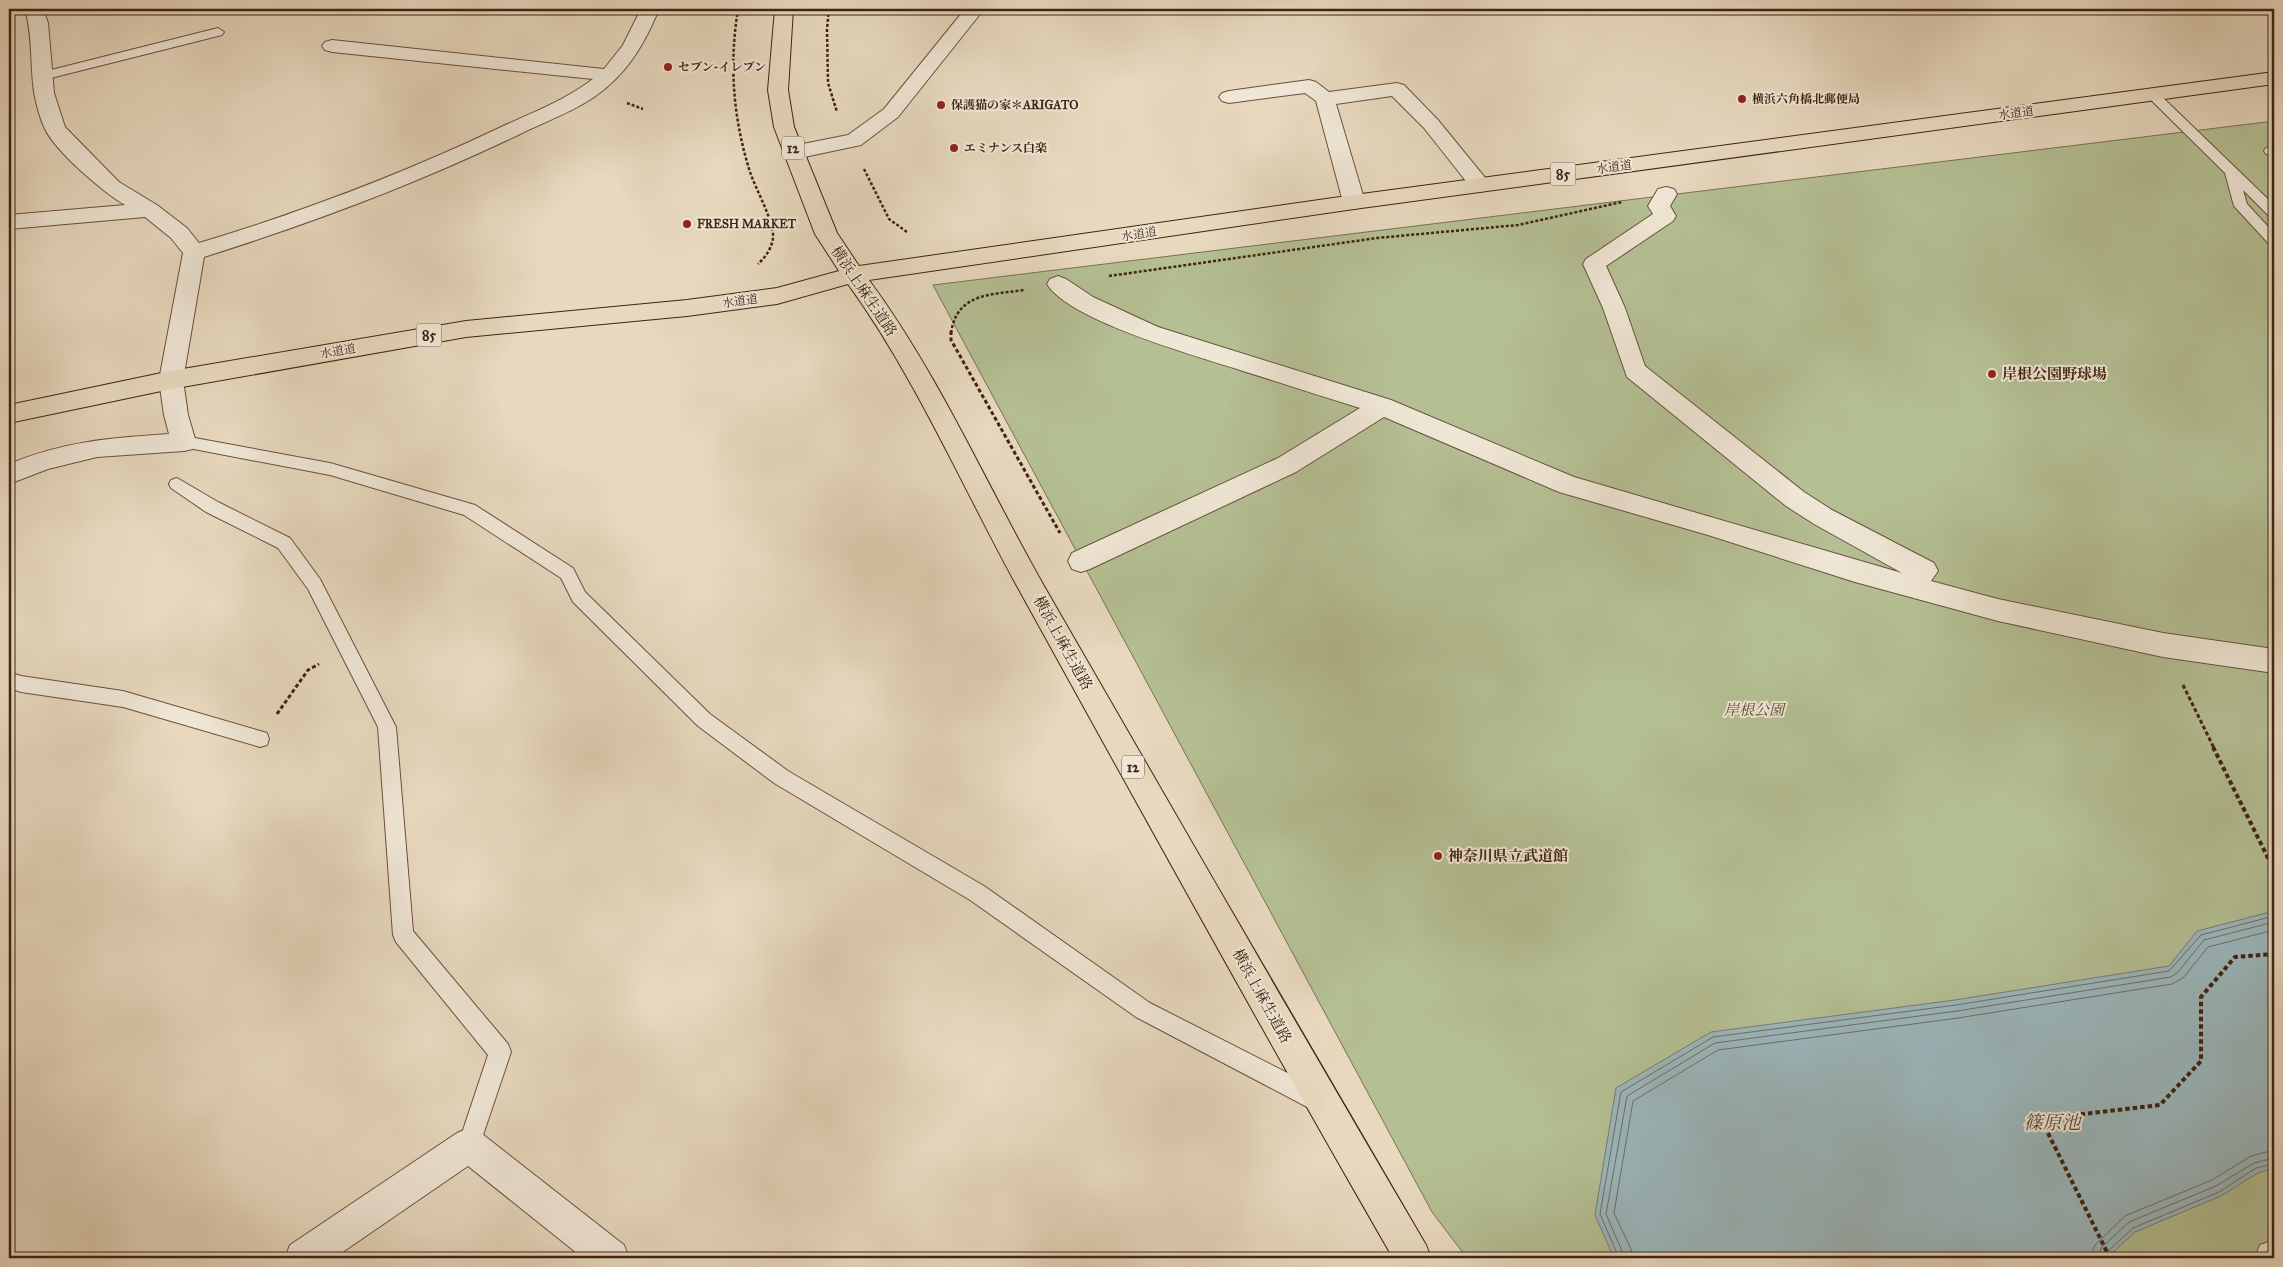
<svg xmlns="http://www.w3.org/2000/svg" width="2283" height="1267" viewBox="0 0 2283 1267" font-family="'IM FELL Great Primer','Noto Serif JP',serif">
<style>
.green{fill:#b4bf93;stroke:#7a7152}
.water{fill:#9bb7bc;stroke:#777c78}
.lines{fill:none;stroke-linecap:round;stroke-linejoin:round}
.shore{stroke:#6e6d66;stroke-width:1}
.lane-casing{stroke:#6a503c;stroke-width:2}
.street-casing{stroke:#6a503c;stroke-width:2}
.primary-casing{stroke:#402311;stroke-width:2}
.path-far2{stroke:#402311;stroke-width:2.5;stroke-dasharray:3 2;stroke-linecap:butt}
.path-far1{stroke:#402311;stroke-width:3;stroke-dasharray:4 2.5;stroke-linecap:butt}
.path{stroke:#402311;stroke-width:4;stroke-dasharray:4.5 3;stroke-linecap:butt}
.lane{fill:#efe6d5;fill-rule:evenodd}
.street{fill:#efe6d5;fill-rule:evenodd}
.primary{fill:#e7d8be;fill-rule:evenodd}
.poi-dot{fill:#8f2418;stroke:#efe6d5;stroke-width:2}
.labels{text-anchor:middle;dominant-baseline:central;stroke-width:4;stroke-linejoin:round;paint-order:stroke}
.far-poi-label{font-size:12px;font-weight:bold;fill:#402311;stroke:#efe6d5;text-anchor:start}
.far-street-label{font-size:12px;fill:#402311;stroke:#efe6d5}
.shield{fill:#efe6d5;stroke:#745e4c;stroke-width:1}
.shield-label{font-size:14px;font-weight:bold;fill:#402311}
.street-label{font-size:15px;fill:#402311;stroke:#efe6d5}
.poi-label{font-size:15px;font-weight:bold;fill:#402311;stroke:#efe6d5;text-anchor:start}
.park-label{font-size:15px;font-style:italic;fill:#5d4a32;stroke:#efe6d5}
.near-water-label{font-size:19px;font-style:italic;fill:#57483c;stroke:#efe6d5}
</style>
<rect width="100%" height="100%" fill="#e7d8be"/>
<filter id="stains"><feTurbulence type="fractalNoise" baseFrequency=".004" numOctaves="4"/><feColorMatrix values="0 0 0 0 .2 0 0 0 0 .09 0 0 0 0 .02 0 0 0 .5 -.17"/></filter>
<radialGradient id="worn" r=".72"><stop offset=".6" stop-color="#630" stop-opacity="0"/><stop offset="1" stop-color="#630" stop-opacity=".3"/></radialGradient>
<!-- green -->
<path class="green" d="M2274 121V1258H1467L1432 1212 933 285Z"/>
<!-- water -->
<path class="water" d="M2274 911V1168L2258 1173 2221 1196 2135 1232 2107 1258H1614L1595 1215 1616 1088 1711 1032 1955 1000 2169 966 2197 931Z"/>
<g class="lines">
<!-- shore -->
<g class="shore">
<path d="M1619 1258 1600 1214 1621 1092 1713 1037 1956 1005 2169 971 2201 935 2274 916"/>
<path d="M1625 1258 1606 1214 1627 1096 1715 1043 1957 1011 2171 977 2177 973 2204 940 2274 922"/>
<path d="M1632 1258 1631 1249 1614 1213 1633 1101 1718 1050 1958 1018 2172 984 2183 978 2208 947 2274 930"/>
<path d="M2090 1258 2095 1245 2125 1216 2212 1180 2251 1156 2274 1150"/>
<path d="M2098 1258 2101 1248 2129 1222 2216 1186 2254 1163 2274 1158"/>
<path d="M2104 1258 2106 1253 2133 1228 2219 1192 2256 1168 2274 1164"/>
</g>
<!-- lane casing -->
<g class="lane-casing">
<g id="lane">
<path d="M218 28 224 32 222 35 43 80 37 76 39 73Z"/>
<path d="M2152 90 2156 91 2274 205V218L2269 216 2243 190 2247 204 2274 233V246L2269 244 2234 206 2225 173 2148 97 2146 94Z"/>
<path d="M2274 146V154H2266L2264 151 2266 148Z"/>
<path d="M184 436 330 463 475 505 573 568 585 592 710 714 788 771 984 886 1150 1003 1325 1092 1328 1100 1325 1108 1317 1111 1309 1108 1136 1017 970 900 774 783 698 726 573 602 561 578 464 515 330 475 178 446 176 442 178 438Z"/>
<path d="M177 478 218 502 290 538 320 579 396 727 413 931 508 1044 511 1052 477 1153 469 1156 461 1153 458 1145 488 1055 396 942 393 935 378 727 308 589 278 548 206 512 171 488 169 484 171 480Z"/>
<path d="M9 672 21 676 123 691 260 731 267 733 269 739 267 745 260 747 123 707 21 692 9 688Z"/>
</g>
</g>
<!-- street casing -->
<g class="street-casing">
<g id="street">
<path d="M25 9H43L48 23 54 93 65 127 119 182 157 205 187 228 199 243C302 212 402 174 499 128 531 113 564 101 593 79L332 52 325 50 322 46 325 42 332 40 604 69 623 45 641 9H659C647 38 632 66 607 87 582 109 548 120 518 135 416 184 312 223 204 257L183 380 188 415 196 442 193 449 184 451 97 457 48 469 9 484V464C65 441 110 438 169 434L164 415 159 380 183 253 171 238 145 217 9 229V215L125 205C103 192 56 152 45 129 40 119 36 103 34 92 30 64 33 37 25 9Z"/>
<path d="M965 9H984L898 117 861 145 795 159 788 157 785 152 788 147 848 135 884 109Z"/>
<path d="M1309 80 1316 82 1329 92 1397 83 1404 85 1438 120 1491 185 1487 190 1480 192 1473 190 1424 128 1392 96 1336 104 1365 202 1362 207 1354 209 1346 207 1343 202 1316 101 1305 93 1229 103 1222 101 1219 97 1222 93 1229 91Z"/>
<path d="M1666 187 1674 189 1677 194 1670 206 1676 216 1673 221 1606 266 1625 308 1645 366 1804 492 1832 510 1934 563 1938 571 1931 581 1998 599 2163 633 2274 649V673L2163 657 1998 621 1855 582 1708 535 1559 492 1384 417 1296 472 1090 569 1081 572 1072 569 1068 561 1072 553 1278 458 1360 408C1321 396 1282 383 1243 371 1200 357 1069 321 1047 284L1050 279 1058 276 1066 279 1093 297 1158 327 1391 400 1574 477 1902 573 1814 524 1786 506 1627 377 1603 308 1583 264 1586 259 1653 214 1648 206 1658 189Z"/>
<path d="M469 1128 481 1133 624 1245 629 1258H583L468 1166 334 1258H285L290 1245 457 1133Z"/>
<path d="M2274 1240V1258H2255L2260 1245Z"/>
</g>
</g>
<!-- primary casing -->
<g class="primary-casing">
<path id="primary" d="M775 9H793L788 90 794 127 837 233 859 266 1354 195 2274 72V84L1354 209 869 280C939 375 986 484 1044 586 1171 806 1297 1026 1426 1245L1431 1258H1393C1267 1039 1145 818 1023 597 965 493 918 381 848 284L777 304 687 316 466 337 171 389 9 423V405L171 371 466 321 687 300 777 288 839 271 815 234 774 127 768 90Z"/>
</g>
<!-- path-far2 -->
<g class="path-far2">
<path d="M738 9C729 65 733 118 750 172 757 192 770 213 773 234 774 245 766 257 758 264"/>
<path d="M829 9 827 29 828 83 837 112"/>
<path d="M627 103 643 109"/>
<path d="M864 169 889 219 907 232"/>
<path d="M1109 276 1377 238 1518 225 1622 202"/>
<path d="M951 333C957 292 992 295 1024 290"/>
</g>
<!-- path-far1 -->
<g class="path-far1">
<path d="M951 331V340L1060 533"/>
<path d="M2183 685 2214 748"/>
<path d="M277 714 308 670 319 664"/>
</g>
<!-- path -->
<g class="path">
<path d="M2213 747 2274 870"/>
<path d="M2110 1258 2041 1119 2160 1105 2201 1061V997L2235 957 2274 954"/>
</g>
<!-- lane -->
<use href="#lane" class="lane"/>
<!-- street -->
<use href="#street" class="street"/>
<!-- primary -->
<use href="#primary" class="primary"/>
</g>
<!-- markers -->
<g class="poi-dot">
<circle cx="668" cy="67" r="5"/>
<circle cx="1742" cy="99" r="5"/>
<circle cx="941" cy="105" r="5"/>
<circle cx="954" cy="148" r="5"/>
<circle cx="687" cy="224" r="5"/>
<circle cx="1992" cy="374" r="5"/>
<circle cx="1438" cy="856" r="5"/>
</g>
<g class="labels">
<!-- far-poi labels -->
<g class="far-poi-label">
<text x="678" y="67">セブン-イレブン</text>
<text x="1752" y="99">横浜六角橋北郵便局</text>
<text x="951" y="105">保護猫の家＊ARIGATO</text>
<text x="964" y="148">エミナンス白楽</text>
<text x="697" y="224">FRESH MARKET</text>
</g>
<!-- far-street labels -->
<g class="far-street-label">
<text transform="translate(2016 113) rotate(-8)">水道道</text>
<text transform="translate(1614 167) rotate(-8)">水道道</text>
<text transform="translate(1139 234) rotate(-9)">水道道</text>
<text transform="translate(740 301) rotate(-8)">水道道</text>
<text transform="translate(338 351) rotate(-10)">水道道</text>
</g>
<!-- shield labels -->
<g class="shield">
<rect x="782" y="136.5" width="22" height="23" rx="4"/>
<rect x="1550.5" y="162.5" width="25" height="23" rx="4"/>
<rect x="416.5" y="323.5" width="25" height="23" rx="4"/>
<rect x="1122" y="755.5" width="22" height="23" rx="4"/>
</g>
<g class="shield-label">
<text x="793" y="148">12</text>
<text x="1563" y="174">85</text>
<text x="429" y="335">85</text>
<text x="1133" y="767">12</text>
</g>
<!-- street labels -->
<g class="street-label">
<text transform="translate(864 291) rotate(56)">横浜上麻生道路</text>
<text transform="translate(1063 643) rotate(61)">横浜上麻生道路</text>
<text transform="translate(1262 996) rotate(61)">横浜上麻生道路</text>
</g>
<!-- poi labels -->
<g class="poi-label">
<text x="2002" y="374">岸根公園野球場</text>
<text x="1448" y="856">神奈川県立武道館</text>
</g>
<!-- park labels -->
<g class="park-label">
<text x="1754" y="710">岸根公園</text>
</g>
<!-- near-water labels -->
<g class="near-water-label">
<text x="2052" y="1122">篠原池</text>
</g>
</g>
<!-- margin -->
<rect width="2283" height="1267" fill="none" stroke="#e7d8be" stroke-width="30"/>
<rect x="10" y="10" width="2263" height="1247" fill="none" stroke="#402311" stroke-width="2.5"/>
<rect x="15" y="15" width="2253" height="1237" fill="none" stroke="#402311"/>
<rect width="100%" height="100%" filter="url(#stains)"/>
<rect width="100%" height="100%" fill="url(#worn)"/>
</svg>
